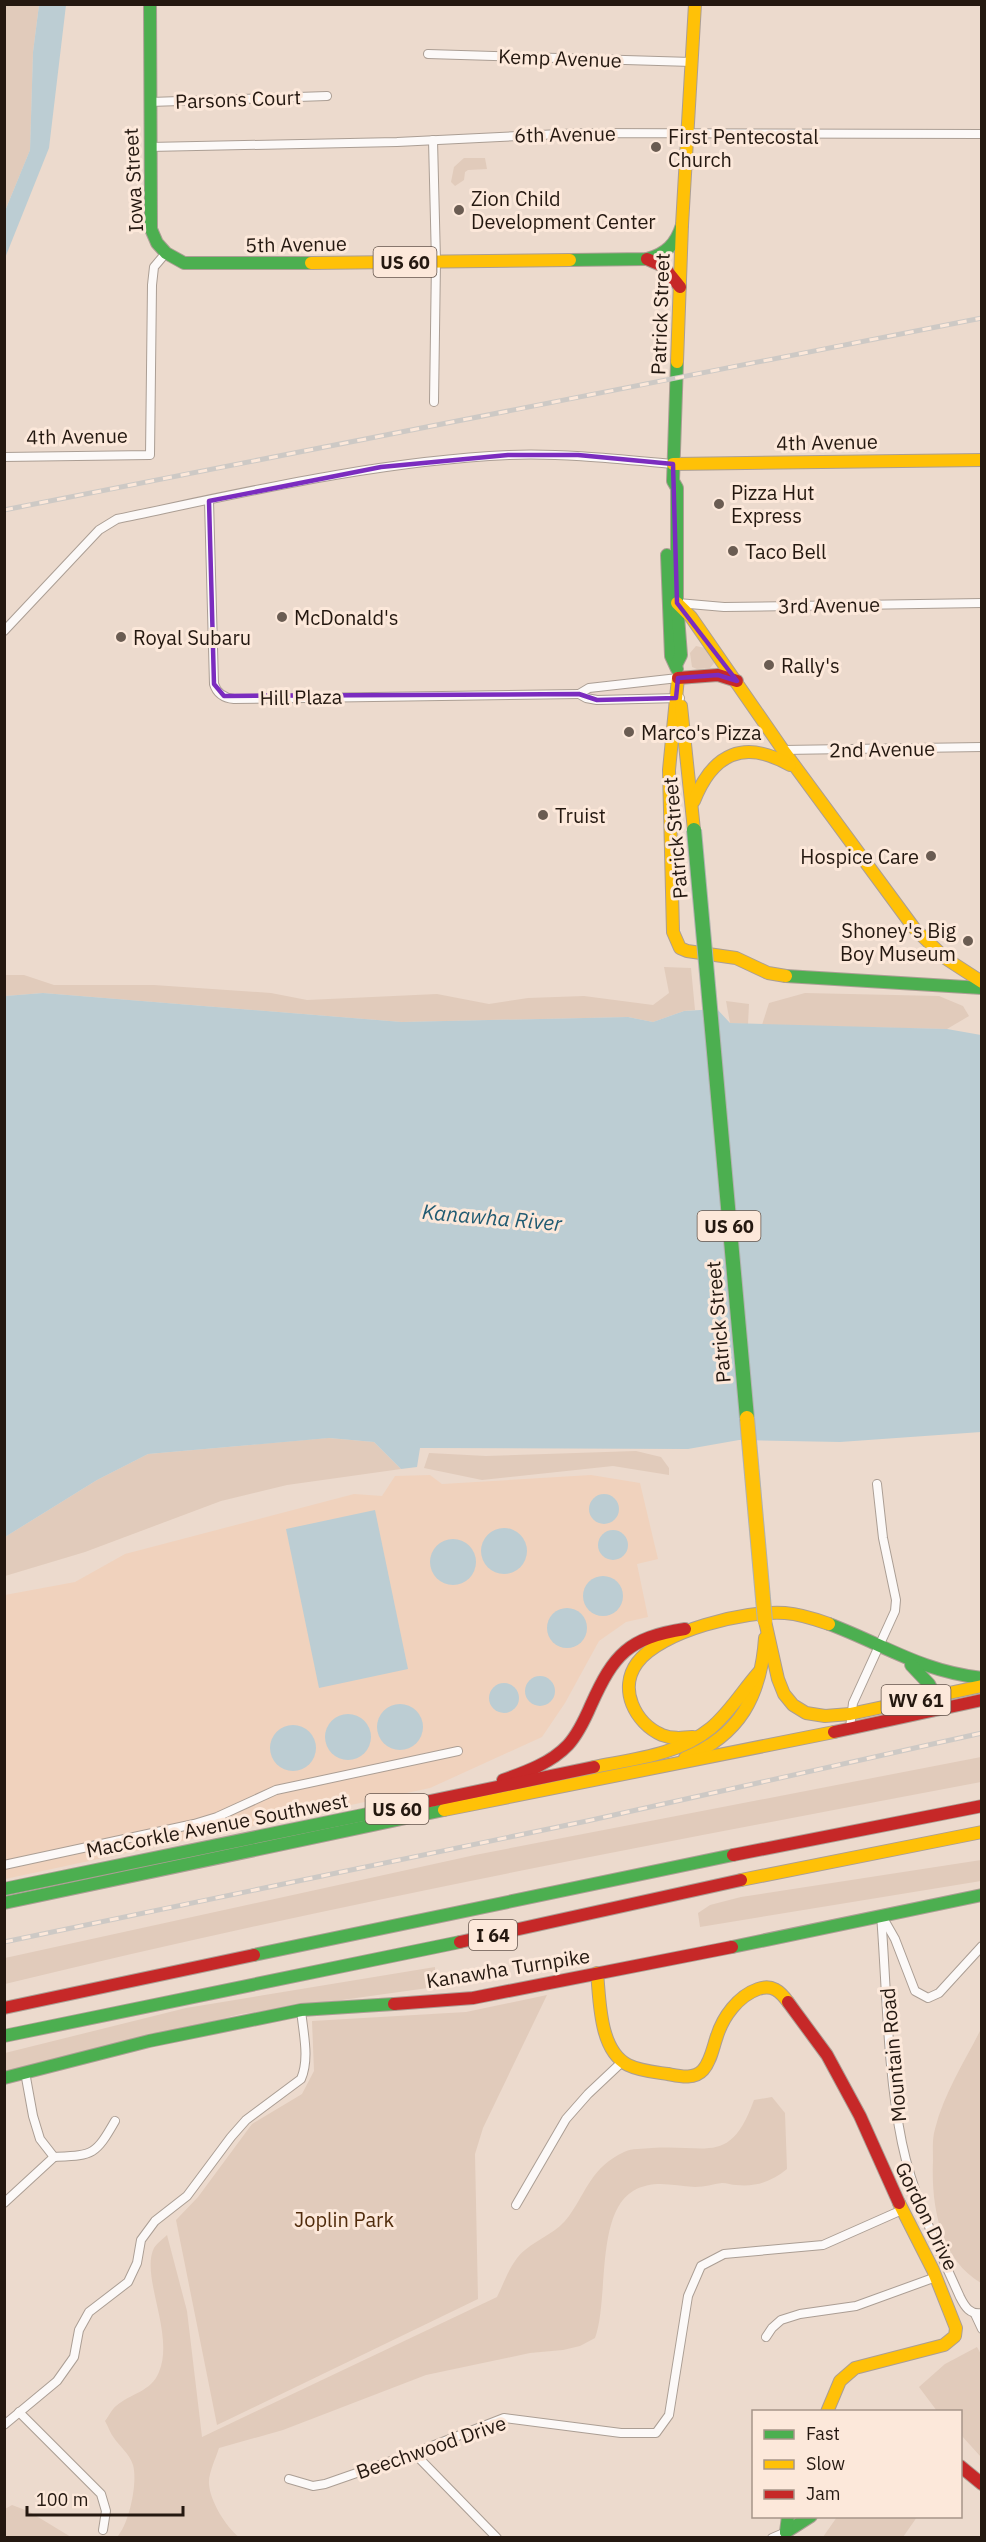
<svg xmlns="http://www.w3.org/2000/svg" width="986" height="2542" viewBox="0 0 986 2542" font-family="'IBM Plex Sans',sans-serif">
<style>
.built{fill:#f0d2bd}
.green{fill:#e1cbbb}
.water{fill:#bccdd3}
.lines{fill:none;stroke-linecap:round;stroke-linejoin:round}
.street-casing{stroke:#ab9e94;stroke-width:10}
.fast-casing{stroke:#ab9e94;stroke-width:14}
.slow-casing{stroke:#ab9e94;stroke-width:14}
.jam-casing{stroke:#ab9e94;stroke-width:14}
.street{stroke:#fcf9f8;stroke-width:8}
.fast{stroke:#4caf50;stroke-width:12}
.slow{stroke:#ffc107;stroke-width:12}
.jam{stroke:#c62828;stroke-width:12}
.rail-casing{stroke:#cdc9c5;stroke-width:5}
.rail{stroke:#fce8da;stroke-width:3;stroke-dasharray:9;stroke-linecap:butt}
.fast-bridge-casing{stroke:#b1b1af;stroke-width:16;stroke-linecap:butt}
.slow-bridge-casing{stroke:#b1b1af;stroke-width:16;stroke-linecap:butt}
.fast-bridge{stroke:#4caf50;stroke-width:14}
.slow-bridge{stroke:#ffc107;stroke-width:14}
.marked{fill:none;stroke:#7b2cbf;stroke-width:4.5;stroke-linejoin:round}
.poi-dot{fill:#6a5c52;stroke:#fce8da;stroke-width:2}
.labels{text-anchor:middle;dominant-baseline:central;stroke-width:6;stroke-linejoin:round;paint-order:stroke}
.shield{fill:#fce8da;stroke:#65564d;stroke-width:1.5}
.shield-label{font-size:18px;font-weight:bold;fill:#241810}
.street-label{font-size:20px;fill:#241810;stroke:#fce8da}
.poi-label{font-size:20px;fill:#241810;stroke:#fce8da;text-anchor:start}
.park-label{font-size:20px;fill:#502b0b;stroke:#fce8da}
.water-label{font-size:21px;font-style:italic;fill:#215b72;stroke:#fce8da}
</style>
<rect width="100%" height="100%" fill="#ecdacd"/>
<!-- built -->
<path class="built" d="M430 1475 442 1484 591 1475 640 1483 658 1559 637 1564 648 1617 626 1622 599 1641 565 1703 542 1737 430 1788 5 1879V1595L75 1582 125 1554 354 1494 382 1496 395 1476Z"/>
<!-- green -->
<g class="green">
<path d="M5 5H39L33 52 30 150 5 211Z"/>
<path d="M464 158H485L487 169 468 170 465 172 464 180 455 186 451 182 454 167Z"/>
<path d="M696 646 705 648 715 662 710 668 697 669 692 667 690 653Z"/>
<path d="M664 967 691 968 695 1010 684 1011 653 1022 628 1017 402 1022 43 993 5 996V975H24L54 985H154L271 993 307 1000 437 994 489 1004 528 998 584 996 653 1005 669 993Z"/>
<path d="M805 993 939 996 963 1006 969 1016 947 1029 762 1025 769 1003Z"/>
<path d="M726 1001 749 1004 748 1024 730 1023Z"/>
<path d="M328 1438 374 1442 401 1469 287 1485 221 1501 85 1552 5 1576V1537L97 1480 148 1454Z"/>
<path d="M636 1451 661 1457 669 1468V1475L613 1466 482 1480 424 1468 429 1453 486 1456Z"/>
<path d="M981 1757V1782C655 1844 327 1905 5 1984V1958L475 1855Z"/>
<path d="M981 1860V1881L700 1927 698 1913 710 1905 741 1897Z"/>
<path d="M435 1967V1987L241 2014 5 2074V2053L186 2008Z"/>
<path d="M547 1995 483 2128 475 2154 478 2299 217 2425 176 2220 198 2197 252 2124 302 2094 314 2071 312 2021 466 2012Z"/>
<path d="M981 2029V2283C940 2259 931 2205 933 2161 933 2151 932 2139 935 2129 944 2093 965 2061 981 2029Z"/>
<path d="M772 2097 785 2113 787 2169C771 2182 756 2187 736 2185 732 2185 727 2183 722 2183 713 2184 705 2187 695 2187 673 2186 654 2179 633 2191 595 2214 609 2301 595 2338L580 2346 563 2350 530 2353 426 2375 283 2430 219 2448C216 2458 208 2474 209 2484 210 2501 226 2527 239 2537H117C129 2524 138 2483 133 2465 129 2453 120 2447 114 2438 110 2433 108 2426 105 2421 109 2416 112 2409 116 2406 131 2393 151 2392 159 2372 175 2334 140 2276 154 2248 157 2243 163 2239 167 2235L187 2311 202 2437 497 2297C505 2281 511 2261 525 2250 539 2238 558 2232 569 2216 588 2189 591 2168 624 2152 632 2148 643 2149 652 2148 708 2144 730 2166 754 2100Z"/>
<path d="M977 2347 982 2356 981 2457 961 2435 960 2412 937 2411 919 2387 945 2364Z"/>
<path d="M12 2505 28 2511 71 2537H5V2509Z"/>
<path d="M837 2517V2516L917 2517 903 2537H823Z"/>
</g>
<!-- water -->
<g class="water">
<path d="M39 5H66L49 148 5 258V211L30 150 33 52Z"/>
<path d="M43 993 402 1022 628 1017 653 1022 684 1011 717 1009 730 1023 947 1029 981 1035V1432L840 1442 739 1440 688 1449 420 1448 417 1467 401 1469 374 1442 329 1438 148 1454 97 1480 5 1537V996Z"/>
<circle cx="604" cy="1509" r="15"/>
<path d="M375 1510 408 1669 319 1688 286 1529Z"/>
<circle cx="504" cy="1551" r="23"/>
<circle cx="613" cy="1545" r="15"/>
<circle cx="453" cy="1562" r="23"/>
<circle cx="603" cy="1596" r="20"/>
<circle cx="567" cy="1628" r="20"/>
<circle cx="540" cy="1691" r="15"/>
<circle cx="504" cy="1698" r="15"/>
<circle cx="400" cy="1727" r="23"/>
<circle cx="348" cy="1737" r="23"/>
<circle cx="293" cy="1748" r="23"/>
</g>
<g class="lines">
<!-- street casing -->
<g class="street-casing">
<g id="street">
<path d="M428 54 692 62"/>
<path d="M150 102 327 96"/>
<path d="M433 140 436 261 434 402"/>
<path d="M149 147 397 142 581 133 982 134"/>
<path d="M4 457 150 455 152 285 154 267 165 254"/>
<path d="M209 501 214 684C217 694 224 698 234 699L579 694"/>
<path d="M678 603 724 607 982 603"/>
<path d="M4 631 99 530 117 519C246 492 377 461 509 455 564 453 618 459 673 464"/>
<path d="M678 678 589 688 579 694 586 698 597 700 680 698"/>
<path d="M783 750 982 747"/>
<path d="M850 1728 853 1703 895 1611 896 1600 883 1538 877 1484"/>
<path d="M4 1865 194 1824 217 1817 276 1790 458 1751"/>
<path d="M881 1915C887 1991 887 2069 902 2143 913 2196 938 2248 960 2297 965 2307 970 2315 982 2313"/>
<path d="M883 1918 895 1939 915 1991 928 1998 939 1993 982 1946"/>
<path d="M25 2072 33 2116 40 2139 54 2157"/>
<path d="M54 2157C93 2155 95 2156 115 2121"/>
<path d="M4 2203 54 2157"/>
<path d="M516 2205 566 2119 588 2094 622 2062"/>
<path d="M975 2314 982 2329"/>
<path d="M766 2337 772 2328 781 2320 800 2314 856 2306 936 2277"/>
<path d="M19 2412 101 2494 106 2511 103 2530"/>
<path d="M4 2425 57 2381 74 2357 79 2330 89 2312 128 2282 137 2263 141 2240 155 2221 187 2196 231 2137 246 2120 301 2079C310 2058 303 2032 301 2010"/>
<path d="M414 2453 497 2538"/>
<path d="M289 2479 313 2486 325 2484 414 2453 504 2418 621 2433H656L669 2415 688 2296 701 2266 724 2254 823 2245 902 2210"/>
<path d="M772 2538 786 2532"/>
</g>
</g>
<!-- fast casing -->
<g class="fast-casing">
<g id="fast">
<path d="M150 4 151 229 157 243 166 253 184 263H311"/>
<path d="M570 260 647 259C666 254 676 244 682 225"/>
<path d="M667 555 671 656 677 669"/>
<path d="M676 665 681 655 677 603V488L673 481 677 362"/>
<path d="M786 976 982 988"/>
<path d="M829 1624C885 1645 920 1671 982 1678"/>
<path d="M911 1665 929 1684 938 1702"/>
<path d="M4 1889 387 1810"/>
<path d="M4 1903 444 1810"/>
<path d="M732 1947 982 1895"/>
<path d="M254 1955 733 1855"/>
<path d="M4 2036 460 1942"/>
<path d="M4 2078 149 2041 301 2010 394 2004"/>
<path d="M786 2532 811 2516"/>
<path d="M786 2532 788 2516"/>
</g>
</g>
<!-- slow casing -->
<g class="slow-casing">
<g id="slow">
<path d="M311 263 570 260"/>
<path d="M677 362 682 225 695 4"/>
<path d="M673 464 982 460"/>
<path d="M677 603 691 617 783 750 914 928 945 958 982 982"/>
<path d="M678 678 669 770 673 932 680 948 687 951 736 958 768 973 786 976"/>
<path d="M681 706 694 830"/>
<path d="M694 801C713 753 744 739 790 765"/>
<path d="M765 1621 778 1679 784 1694 793 1705 806 1713 825 1716 850 1714 982 1686"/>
<path d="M693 1737C682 1738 672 1739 662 1735 635 1723 618 1689 637 1663 660 1631 746 1610 785 1613 799 1614 815 1619 829 1624"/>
<path d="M685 1758C740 1735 761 1696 765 1638"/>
<path d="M594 1767C634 1759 678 1755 711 1728 730 1712 743 1690 759 1672"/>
<path d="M444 1810 834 1732"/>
<path d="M741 1880 982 1832"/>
<path d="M597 1973C600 2001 599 2050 628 2065 640 2071 654 2072 668 2074 679 2076 694 2080 703 2070 711 2061 713 2047 717 2036 723 2017 738 1996 758 1989 772 1984 780 1991 788 2002"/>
<path d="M827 2412 840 2381 855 2368 944 2345 955 2336 956 2328 933 2270 899 2203"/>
</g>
</g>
<!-- jam casing -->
<g class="jam-casing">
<g id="jam">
<path d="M647 259 663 266 680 287"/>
<path d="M678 678 718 675 737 681"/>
<path d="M834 1732 982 1700"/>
<path d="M503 1780C526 1772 551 1763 568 1745 578 1734 585 1719 591 1705 614 1654 628 1638 685 1629"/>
<path d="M387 1810 594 1767"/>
<path d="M733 1855 982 1806"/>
<path d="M460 1942 741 1880"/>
<path d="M788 2002 827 2055 860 2116 899 2203"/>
<path d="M394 2004 473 1998 732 1947"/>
<path d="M4 2008 254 1955"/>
<path d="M960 2466 982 2484"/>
</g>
</g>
<!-- street -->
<use href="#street" class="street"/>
<!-- fast -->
<use href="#fast" class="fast"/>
<!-- slow -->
<use href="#slow" class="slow"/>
<!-- jam -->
<use href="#jam" class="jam"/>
<!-- rail casing -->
<g class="rail-casing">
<g id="rail">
<path d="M4 510 982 318"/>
<path d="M4 1942 587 1821 982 1733"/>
</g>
</g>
<!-- rail -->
<use href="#rail" class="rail"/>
<!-- fast-bridge casing -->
<g class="fast-bridge-casing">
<path id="fast-bridge" d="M694 830 747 1418"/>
</g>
<!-- slow-bridge casing -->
<g class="slow-bridge-casing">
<path id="slow-bridge" d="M747 1418 765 1621"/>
</g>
<!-- fast-bridge -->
<use href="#fast-bridge" class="fast-bridge"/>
<!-- slow-bridge -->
<use href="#slow-bridge" class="slow-bridge"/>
</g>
<!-- marked area -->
<path class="marked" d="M508 455H578L673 464 677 603 737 681 718 675 678 678 676 698 597 700 579 694 224 696 214 684 209 501 381 467Z"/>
<!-- markers -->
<g class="poi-dot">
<circle cx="656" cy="147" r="6"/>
<circle cx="459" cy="210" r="6"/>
<circle cx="719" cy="504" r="6"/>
<circle cx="733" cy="551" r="6"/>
<circle cx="282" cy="617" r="6"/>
<circle cx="121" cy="637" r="6"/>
<circle cx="769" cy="665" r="6"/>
<circle cx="629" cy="732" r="6"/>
<circle cx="543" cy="815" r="6"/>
<circle cx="931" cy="856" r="6"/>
<circle cx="968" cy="941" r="6"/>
</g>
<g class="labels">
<!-- shield labels -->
<g class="shield">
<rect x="373.5" y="247" width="63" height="30" rx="4.5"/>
<rect x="697.5" y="1211" width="63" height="30" rx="4.5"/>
<rect x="881.5" y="1685" width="69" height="30" rx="4.5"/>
<rect x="365.5" y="1794" width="63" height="30" rx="4.5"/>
<rect x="469" y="1920" width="48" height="30" rx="4.5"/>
</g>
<g class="shield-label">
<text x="405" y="262">US 60</text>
<text x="729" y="1226">US 60</text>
<text x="916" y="1700">WV 61</text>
<text x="397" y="1809">US 60</text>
<text x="493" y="1935">I 64</text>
</g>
<!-- street labels -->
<g class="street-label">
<text transform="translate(560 58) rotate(2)">Kemp Avenue</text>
<text transform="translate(238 99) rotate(-2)">Parsons Court</text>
<text transform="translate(565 134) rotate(-1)">6th Avenue</text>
<text transform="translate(133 180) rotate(-93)">Iowa Street</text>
<text transform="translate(296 244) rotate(-1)">5th Avenue</text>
<text transform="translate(660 314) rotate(-88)">Patrick Street</text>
<text transform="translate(77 436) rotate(-1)">4th Avenue</text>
<text transform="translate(827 442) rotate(-1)">4th Avenue</text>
<text transform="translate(829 605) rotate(-1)">3rd Avenue</text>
<text transform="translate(301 697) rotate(-1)">Hill Plaza</text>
<text transform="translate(882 749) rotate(-1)">2nd Avenue</text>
<text transform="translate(675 838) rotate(-95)">Patrick Street</text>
<text transform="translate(718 1322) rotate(-95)">Patrick Street</text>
<text transform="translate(217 1825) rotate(-11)">MacCorkle Avenue Southwest</text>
<text transform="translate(508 1968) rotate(-9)">Kanawha Turnpike</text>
<text transform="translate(893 2055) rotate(-95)">Mountain Road</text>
<text transform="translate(927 2216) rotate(64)">Gordon Drive</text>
<text transform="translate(431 2447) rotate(-19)">Beechwood Drive</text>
</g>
<!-- poi labels -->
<g class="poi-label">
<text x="668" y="136">First Pentecostal<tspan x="668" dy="23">Church</tspan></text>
<text x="471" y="198">Zion Child<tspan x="471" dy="23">Development Center</tspan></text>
<text x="731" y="492">Pizza Hut<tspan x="731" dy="23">Express</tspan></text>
<text x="745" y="551">Taco Bell</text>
<text x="294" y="617">McDonald's</text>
<text x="133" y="637">Royal Subaru</text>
<text x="781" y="665">Rally's</text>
<text x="641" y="732">Marco's Pizza</text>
<text x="555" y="815">Truist</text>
<text x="919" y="856" text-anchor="end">Hospice Care</text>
<text x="956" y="930" text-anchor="end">Shoney's Big<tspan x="956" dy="23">Boy Museum</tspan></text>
</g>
<!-- park labels -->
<g class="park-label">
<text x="344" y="2219">Joplin Park</text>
</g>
<!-- water labels -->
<g class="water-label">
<text transform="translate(492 1217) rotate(5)">Kanawha River</text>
</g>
</g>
<!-- border -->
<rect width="986" height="2542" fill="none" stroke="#241810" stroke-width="12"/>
<!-- legend -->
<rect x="752" y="2410" width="210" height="108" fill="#fce8da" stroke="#a69589" stroke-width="1.5"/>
<rect x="764" y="2430" width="30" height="9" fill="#4caf50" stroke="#a69589" stroke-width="1.5"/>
<text x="806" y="2440" font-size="18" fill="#241810">Fast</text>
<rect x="764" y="2460" width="30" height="9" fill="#ffc107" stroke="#a69589" stroke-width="1.5"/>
<text x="806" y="2470" font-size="18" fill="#241810">Slow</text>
<rect x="764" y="2490" width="30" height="9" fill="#c62828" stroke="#a69589" stroke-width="1.5"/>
<text x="806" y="2500" font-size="18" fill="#241810">Jam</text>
<!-- scale -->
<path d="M27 2506v9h156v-9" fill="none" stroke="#241810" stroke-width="3"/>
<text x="36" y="2506" font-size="18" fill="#241810" stroke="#fce8da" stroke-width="4.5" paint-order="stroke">100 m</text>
</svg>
